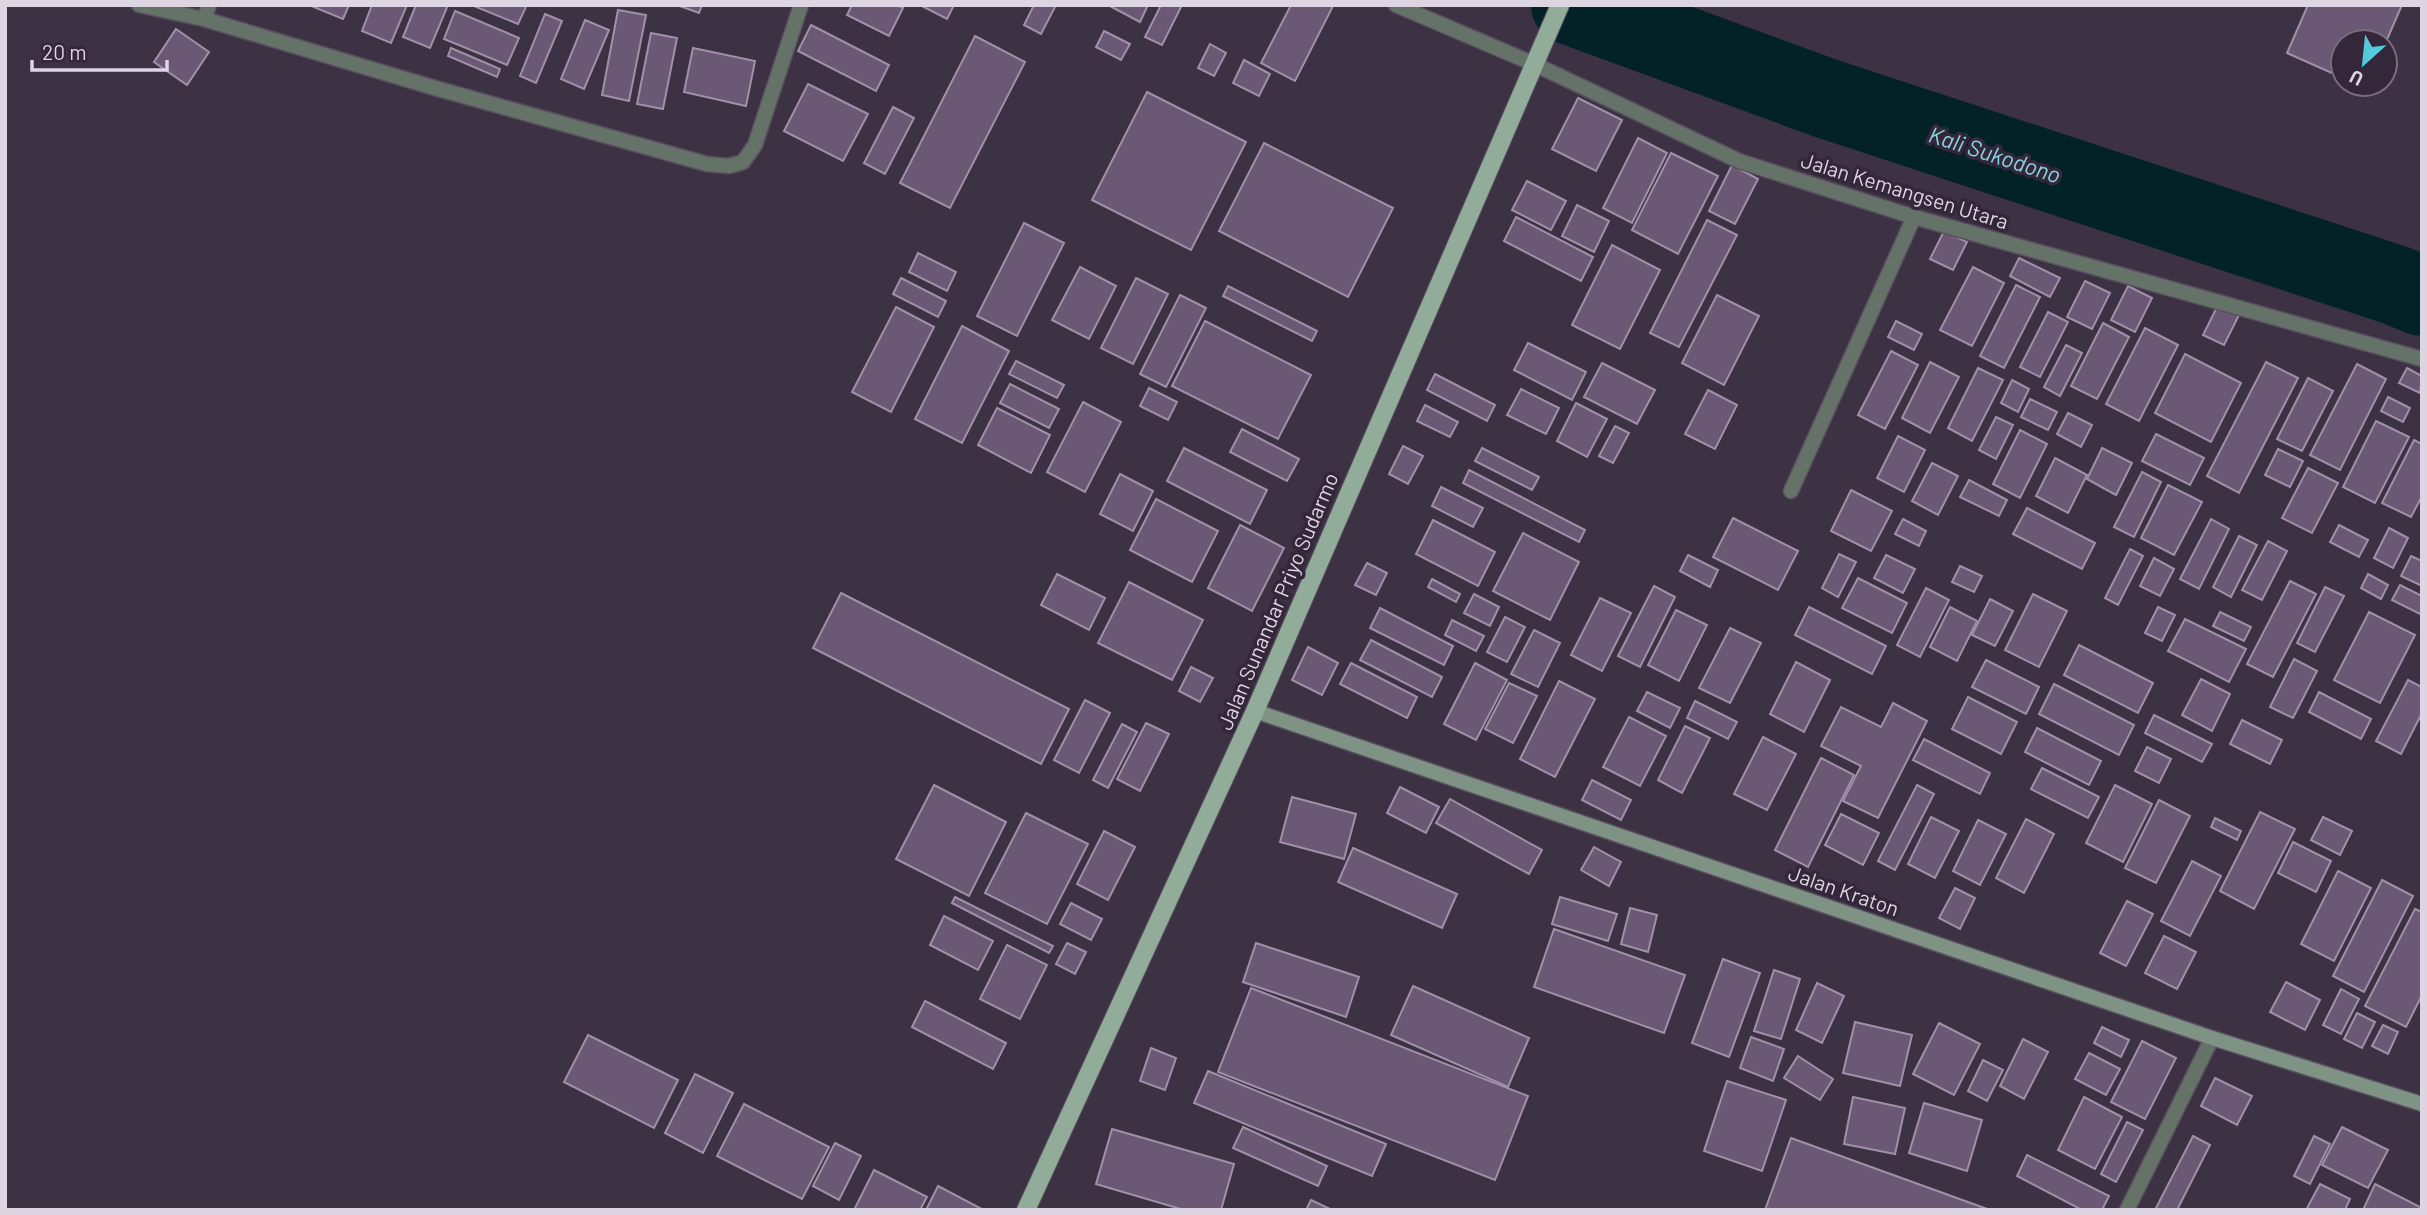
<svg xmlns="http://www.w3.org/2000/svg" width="2427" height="1215" viewBox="0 0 2427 1215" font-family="Barlow,sans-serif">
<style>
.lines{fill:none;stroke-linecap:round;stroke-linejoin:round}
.river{stroke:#022228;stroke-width:80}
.building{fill:#6a5874;stroke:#9f91a7;stroke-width:2}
.street-casing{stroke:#5a4f60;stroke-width:17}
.secondary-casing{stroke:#5a4f60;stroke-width:17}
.primary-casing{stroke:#5a4f60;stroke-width:20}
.street{stroke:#657268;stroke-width:14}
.secondary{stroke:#7e9383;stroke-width:14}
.primary{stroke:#91ac98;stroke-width:18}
.labels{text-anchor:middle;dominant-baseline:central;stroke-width:7;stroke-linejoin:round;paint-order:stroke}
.street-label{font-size:21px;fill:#ddd5e1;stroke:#332739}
.water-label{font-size:23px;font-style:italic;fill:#87d4e2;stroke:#332739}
</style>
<rect width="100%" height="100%" fill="#3d3144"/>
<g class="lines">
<!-- river -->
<path class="river" d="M1571 5 1825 98 2395 285 2422 296"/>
</g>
<!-- building -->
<g class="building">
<path d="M309 5H349L343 19Z"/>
<path d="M372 5H407L391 43 362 31Z"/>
<path d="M416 5H448L430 48 403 37Z"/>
<path d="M522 5 526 7 518 24 474 6Z"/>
<path d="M677 5H702L699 13Z"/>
<path d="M852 5H897L903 8 889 36 847 15Z"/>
<path d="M920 5H954L947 19Z"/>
<path d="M1034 5H1056L1041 34 1024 25Z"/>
<path d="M1108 5H1148L1140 22Z"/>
<path d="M1161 5H1182L1162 45 1145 37Z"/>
<path d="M1291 5 1333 6 1295 81 1261 63Z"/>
<path d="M2308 5H2402L2385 44V42H2343V78L2287 53Z"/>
<path d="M618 10 646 15 629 101 602 95Z"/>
<path d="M455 11 519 38 507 65 444 39Z"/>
<path d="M545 14 562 21 536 83 520 76Z"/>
<path d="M585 20 609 30 584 89 561 79Z"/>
<path d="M811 25 889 65 876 91 798 51Z"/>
<path d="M176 29 209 52 187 85 154 62Z"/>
<path d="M1104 31 1130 44 1121 60 1096 47Z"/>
<path d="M651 33 677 38 663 109 637 104Z"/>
<path d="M975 36 1025 62 950 208 900 183Z"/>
<path d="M1210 44 1226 53 1214 76 1198 68Z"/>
<path d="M451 48 500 69 497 77 448 56Z"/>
<path d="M693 48 755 61 746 106 684 92Z"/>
<path d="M1244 60 1270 74 1259 96 1233 83Z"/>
<path d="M808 84 868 114 843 161 784 131Z"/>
<path d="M1147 92 1246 142 1191 250 1092 200Z"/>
<path d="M1578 98 1622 120 1596 171 1552 149Z"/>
<path d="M893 107 914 118 885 174 864 163Z"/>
<path d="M1638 138 1667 153 1632 223 1603 208Z"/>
<path d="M1264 143 1393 208 1348 297 1219 231Z"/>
<path d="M1671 153 1718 176 1678 254 1632 230Z"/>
<path d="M1732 165 1758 179 1735 224 1709 211Z"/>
<path d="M1527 181 1566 201 1551 230 1512 210Z"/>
<path d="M1577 205 1609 221 1594 252 1562 236Z"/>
<path d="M1516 217 1593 257 1581 281 1504 241Z"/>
<path d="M1707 220 1737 235 1679 347 1650 333Z"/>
<path d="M1024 223 1064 243 1017 336 977 316Z"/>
<path d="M1944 231 1967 242 1953 270 1930 259Z"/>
<path d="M1612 245 1660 270 1620 349 1572 325Z"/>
<path d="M918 253 956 272 947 291 909 272Z"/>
<path d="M2019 258 2060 278 2050 297 2010 276Z"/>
<path d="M1080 267 1116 286 1089 339 1052 320Z"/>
<path d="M1973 267 2004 283 1972 346 1940 330Z"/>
<path d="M901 278 946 301 938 317 893 294Z"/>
<path d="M1136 278 1168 294 1133 364 1101 348Z"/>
<path d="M2085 281 2110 293 2092 329 2067 317Z"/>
<path d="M2016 285 2040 297 2004 368 1980 356Z"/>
<path d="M1228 286 1317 331 1312 341 1223 296Z"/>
<path d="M2128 286 2152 298 2135 332 2111 320Z"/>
<path d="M1180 295 1206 308 1166 387 1140 374Z"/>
<path d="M1717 295 1759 316 1724 385 1682 363Z"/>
<path d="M2218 305 2239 315 2224 345 2203 335Z"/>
<path d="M896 307 934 327 891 412 852 392Z"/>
<path d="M2048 312 2068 322 2040 377 2020 367Z"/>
<path d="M1205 321 1311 375 1278 439 1172 386Z"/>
<path d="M1896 321 1922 334 1914 350 1888 337Z"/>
<path d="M2103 323 2129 337 2097 399 2071 386Z"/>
<path d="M962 326 1009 351 962 443 915 419Z"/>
<path d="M2145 328 2178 345 2139 421 2106 404Z"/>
<path d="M1528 343 1586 372 1572 400 1514 370Z"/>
<path d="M2066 345 2082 353 2060 396 2044 387Z"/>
<path d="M1891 351 1918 365 1885 429 1858 415Z"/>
<path d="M2185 354 2241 383 2211 442 2155 413Z"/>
<path d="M1016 361 1064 385 1057 398 1009 374Z"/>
<path d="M1930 362 1959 377 1930 433 1902 418Z"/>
<path d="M2266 362 2298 378 2239 493 2207 476Z"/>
<path d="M1602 363 1655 390 1637 424 1584 397Z"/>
<path d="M2357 364 2386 379 2340 470 2310 455Z"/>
<path d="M1978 368 2003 380 1972 441 1948 428Z"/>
<path d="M2407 368 2422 376 2420 393 2399 383Z"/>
<path d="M1435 374 1495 405 1487 421 1427 390Z"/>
<path d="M2308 378 2333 391 2302 451 2277 439Z"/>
<path d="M2012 380 2029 389 2018 412 2001 403Z"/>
<path d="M1010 384 1059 409 1049 428 1000 403Z"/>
<path d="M1149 388 1177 402 1168 420 1140 406Z"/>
<path d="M1521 389 1559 408 1546 434 1507 415Z"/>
<path d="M1708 390 1737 405 1715 449 1685 434Z"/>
<path d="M2388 397 2410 408 2403 422 2381 411Z"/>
<path d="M2030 399 2057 412 2048 430 2021 417Z"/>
<path d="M1083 402 1121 422 1085 492 1047 472Z"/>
<path d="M1576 403 1607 419 1587 457 1557 441Z"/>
<path d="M1425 405 1458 422 1450 437 1417 421Z"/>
<path d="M997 408 1050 435 1031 473 978 445Z"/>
<path d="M2068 413 2092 425 2081 447 2057 434Z"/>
<path d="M1996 417 2013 425 1996 459 1979 450Z"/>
<path d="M2376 421 2409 437 2375 503 2343 487Z"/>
<path d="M1615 426 1629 433 1613 463 1599 456Z"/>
<path d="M1242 429 1299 459 1287 481 1230 452Z"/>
<path d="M2020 430 2047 444 2020 498 1993 484Z"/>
<path d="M2156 434 2204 458 2190 485 2142 461Z"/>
<path d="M1898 436 1925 450 1904 492 1877 478Z"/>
<path d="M2414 440 2422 444V496L2411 517 2382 503Z"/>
<path d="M1403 446 1423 456 1408 484 1389 474Z"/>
<path d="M1184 448 1267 490 1250 524 1167 481Z"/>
<path d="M1482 448 1539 477 1532 490 1475 461Z"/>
<path d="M2102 448 2132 463 2116 495 2087 479Z"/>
<path d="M2278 449 2303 461 2290 487 2265 475Z"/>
<path d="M2055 458 2087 475 2068 513 2036 496Z"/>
<path d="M1932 463 1958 476 1938 515 1912 501Z"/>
<path d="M2308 468 2338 483 2312 533 2282 518Z"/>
<path d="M1469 470 1585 530 1579 542 1463 483Z"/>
<path d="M2142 472 2161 482 2134 537 2114 527Z"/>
<path d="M1120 474 1153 491 1133 531 1100 514Z"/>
<path d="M1969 480 2007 500 1999 516 1960 497Z"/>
<path d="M2168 485 2202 502 2174 555 2141 538Z"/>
<path d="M1441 487 1483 508 1473 527 1432 506Z"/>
<path d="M1851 490 1892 511 1871 551 1831 531Z"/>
<path d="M1156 499 1218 531 1192 582 1130 550Z"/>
<path d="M2027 508 2095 543 2082 569 2013 534Z"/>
<path d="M1733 518 1798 551 1778 590 1713 557Z"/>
<path d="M1903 519 1926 531 1919 546 1895 534Z"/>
<path d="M2211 519 2229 529 2199 589 2180 579Z"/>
<path d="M1433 520 1495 552 1478 586 1416 554Z"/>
<path d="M1240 525 1284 548 1252 611 1208 588Z"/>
<path d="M2339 525 2368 540 2359 557 2330 542Z"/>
<path d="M2389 528 2408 538 2393 568 2374 558Z"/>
<path d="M1523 533 1579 562 1550 620 1493 591Z"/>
<path d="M2239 536 2257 545 2231 597 2213 587Z"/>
<path d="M2268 541 2287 551 2262 600 2242 590Z"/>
<path d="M2130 549 2143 556 2118 605 2105 598Z"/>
<path d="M1839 554 1856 562 1838 597 1822 588Z"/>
<path d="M1688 555 1718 570 1710 587 1680 571Z"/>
<path d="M1886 555 1915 569 1903 593 1874 578Z"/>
<path d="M2411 556 2422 561V586L2401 576Z"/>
<path d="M2154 558 2174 569 2160 596 2140 586Z"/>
<path d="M1367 563 1387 573 1376 595 1355 585Z"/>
<path d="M1960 566 1982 576 1974 592 1952 582Z"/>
<path d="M1057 574 1105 598 1089 630 1041 605Z"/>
<path d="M2368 574 2388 585 2381 599 2361 588Z"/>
<path d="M1858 578 1907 603 1892 633 1842 608Z"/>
<path d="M1432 579 1460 594 1456 602 1428 587Z"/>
<path d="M2290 581 2316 594 2273 677 2247 664Z"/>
<path d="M1129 582 1203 620 1172 680 1098 643Z"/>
<path d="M2400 585 2422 596V615L2392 600Z"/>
<path d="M1654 586 1675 597 1640 667 1618 656Z"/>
<path d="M2325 587 2344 596 2315 652 2297 643Z"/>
<path d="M1926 588 1949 600 1920 657 1897 645Z"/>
<path d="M841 593 1069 709 1041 764 813 648Z"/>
<path d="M1474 594 1499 607 1490 626 1464 613Z"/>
<path d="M2033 594 2067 611 2039 667 2005 650Z"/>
<path d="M1600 598 1631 613 1602 671 1571 655Z"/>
<path d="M1990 599 2013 611 1995 646 1972 635Z"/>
<path d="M1809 607 1886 646 1872 674 1795 635Z"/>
<path d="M1950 607 1977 621 1957 661 1930 647Z"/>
<path d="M2158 607 2175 615 2162 641 2145 633Z"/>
<path d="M1380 608 1453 646 1444 665 1370 628Z"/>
<path d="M1676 610 1707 625 1679 681 1648 665Z"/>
<path d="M2220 612 2251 627 2244 641 2213 626Z"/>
<path d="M2369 612 2415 635 2380 703 2334 680Z"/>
<path d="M1505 617 1525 627 1507 662 1487 652Z"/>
<path d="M2185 619 2246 649 2229 682 2168 651Z"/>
<path d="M1452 620 1484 636 1476 651 1445 635Z"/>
<path d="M1730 628 1761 643 1730 703 1699 688Z"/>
<path d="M1534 630 1560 643 1538 687 1511 674Z"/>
<path d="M1371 640 1442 677 1432 697 1360 660Z"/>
<path d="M2079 645 2153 683 2138 713 2064 675Z"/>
<path d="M1308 647 1338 663 1322 695 1292 680Z"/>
<path d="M2294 659 2317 671 2293 718 2270 707Z"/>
<path d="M1986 660 2039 687 2026 714 1972 687Z"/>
<path d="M1796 662 1830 680 1804 732 1770 714Z"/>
<path d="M1351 663 1417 697 1407 718 1340 684Z"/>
<path d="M1475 663 1507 680 1476 740 1444 724Z"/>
<path d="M1191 667 1213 678 1200 702 1179 691Z"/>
<path d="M2201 679 2230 694 2212 731 2182 715Z"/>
<path d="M2408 680 2422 687V713L2401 754 2376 741Z"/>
<path d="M1559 681 1595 699 1555 777 1520 759Z"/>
<path d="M1509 683 1537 696 1513 743 1485 729Z"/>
<path d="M2054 684 2134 725 2119 755 2039 714Z"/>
<path d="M1647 692 1680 708 1670 728 1637 711Z"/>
<path d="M2319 692 2371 719 2361 739 2309 712Z"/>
<path d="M1968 697 2017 722 2001 754 1952 729Z"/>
<path d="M1085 700 1110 713 1079 773 1054 760Z"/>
<path d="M1695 701 1737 722 1728 739 1687 718Z"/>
<path d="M1893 703 1927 721 1878 818 1843 801 1861 766 1821 746 1841 707 1881 727Z"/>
<path d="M2154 715 2212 744 2202 762 2145 733Z"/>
<path d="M1629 717 1666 736 1640 786 1603 767Z"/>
<path d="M2242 720 2282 740 2270 764 2230 744Z"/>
<path d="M1146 723 1169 734 1140 791 1117 779Z"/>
<path d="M1122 724 1137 732 1108 788 1093 780Z"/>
<path d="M1685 726 1710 738 1682 793 1658 780Z"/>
<path d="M2037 728 2101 761 2089 785 2025 752Z"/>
<path d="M1763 737 1796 754 1767 810 1734 794Z"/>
<path d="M1924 739 1990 773 1980 794 1913 760Z"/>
<path d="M2147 747 2171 759 2159 783 2135 771Z"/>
<path d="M1821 758 1854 775 1808 867 1775 850Z"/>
<path d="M2042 768 2099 797 2088 818 2031 789Z"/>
<path d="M1592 780 1631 800 1621 820 1582 800Z"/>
<path d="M934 785 1006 822 969 896 896 859Z"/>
<path d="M1917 785 1934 794 1895 870 1878 861Z"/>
<path d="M2115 785 2152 804 2123 862 2086 843Z"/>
<path d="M1400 787 1439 807 1426 833 1387 813Z"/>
<path d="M1292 797 1356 814 1344 859 1280 842Z"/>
<path d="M1450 799 1542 850 1529 874 1436 823Z"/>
<path d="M2159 800 2190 816 2156 883 2125 868Z"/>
<path d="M2260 812 2295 829 2254 909 2220 891Z"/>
<path d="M1026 813 1088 844 1047 924 985 893Z"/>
<path d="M1841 814 1879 833 1863 865 1825 845Z"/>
<path d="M1931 817 1959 831 1935 878 1908 864Z"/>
<path d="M2323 817 2352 831 2340 855 2311 840Z"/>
<path d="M2215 818 2241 831 2237 840 2211 827Z"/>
<path d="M2026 819 2054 834 2024 893 1996 878Z"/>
<path d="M1978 820 2006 834 1980 885 1953 871Z"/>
<path d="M1104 831 1135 847 1108 900 1077 884Z"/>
<path d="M2293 842 2331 861 2316 892 2278 873Z"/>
<path d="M1594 847 1621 862 1609 886 1581 870Z"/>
<path d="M1353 848 1457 894 1442 928 1338 882Z"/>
<path d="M2192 861 2221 876 2190 936 2161 921Z"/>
<path d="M2338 871 2371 888 2334 961 2301 944Z"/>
<path d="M2382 880 2413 896 2364 992 2333 976Z"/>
<path d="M1955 888 1975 898 1960 929 1939 918Z"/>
<path d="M955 897 1053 946 1049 953 952 903Z"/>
<path d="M1560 897 1617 914 1608 941 1552 924Z"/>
<path d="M2127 901 2153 914 2126 966 2100 953Z"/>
<path d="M1071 903 1102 919 1091 940 1060 924Z"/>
<path d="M1630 908 1657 915 1648 952 1621 944Z"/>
<path d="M2415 909 2422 912V995L2406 1027 2365 1006Z"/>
<path d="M944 916 993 941 978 970 930 945Z"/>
<path d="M1554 929 1685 975 1664 1033 1534 987Z"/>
<path d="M2164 936 2196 952 2177 989 2145 973Z"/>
<path d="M1067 943 1086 952 1075 974 1056 964Z"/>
<path d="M1256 943 1359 977 1346 1017 1243 982Z"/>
<path d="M1007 945 1047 965 1020 1019 980 999Z"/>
<path d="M1723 959 1760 973 1729 1057 1692 1043Z"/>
<path d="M1774 970 1800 979 1781 1039 1754 1031Z"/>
<path d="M2286 982 2320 1000 2305 1030 2270 1012Z"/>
<path d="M1817 983 1844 996 1822 1043 1796 1030Z"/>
<path d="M1413 986 1529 1038 1508 1087 1391 1035Z"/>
<path d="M1251 988 1528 1096 1495 1180 1218 1072Z"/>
<path d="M2341 989 2359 999 2341 1034 2323 1025Z"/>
<path d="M925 1001 1006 1043 993 1069 912 1027Z"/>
<path d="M2357 1013 2375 1022 2362 1048 2344 1039Z"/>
<path d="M1855 1022 1912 1035 1900 1086 1843 1073Z"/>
<path d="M1939 1023 1980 1044 1954 1095 1913 1074Z"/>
<path d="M2383 1025 2398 1032 2388 1054 2372 1046Z"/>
<path d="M2102 1027 2129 1040 2121 1057 2094 1043Z"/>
<path d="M588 1035 678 1080 654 1128 564 1082Z"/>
<path d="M1751 1037 1784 1049 1773 1081 1740 1068Z"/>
<path d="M2023 1039 2048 1052 2024 1099 2000 1086Z"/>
<path d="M2142 1041 2176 1058 2145 1119 2111 1102Z"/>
<path d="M1151 1048 1176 1058 1165 1090 1140 1081Z"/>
<path d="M2089 1053 2120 1069 2106 1095 2075 1079Z"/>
<path d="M1798 1056 1833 1079 1820 1100 1784 1078Z"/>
<path d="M1983 1060 2003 1070 1987 1101 1968 1091Z"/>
<path d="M1208 1071 1386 1144 1372 1176 1194 1103Z"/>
<path d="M695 1074 733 1093 703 1153 665 1133Z"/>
<path d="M2215 1078 2252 1096 2237 1125 2201 1106Z"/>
<path d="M1727 1081 1786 1100 1762 1171 1704 1151Z"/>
<path d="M1853 1097 1905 1108 1895 1154 1844 1144Z"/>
<path d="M2084 1097 2122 1117 2095 1169 2058 1150Z"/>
<path d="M1924 1103 1982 1120 1967 1171 1909 1153Z"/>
<path d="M744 1104 829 1147 802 1199 717 1156Z"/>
<path d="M2127 1122 2143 1130 2116 1182 2101 1174Z"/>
<path d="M1243 1127 1327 1166 1318 1186 1233 1148Z"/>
<path d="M2342 1127 2388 1150 2368 1188 2322 1165Z"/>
<path d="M1112 1129 1234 1164 1221 1210H1184L1096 1184Z"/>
<path d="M2193 1136 2210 1145 2177 1210H2155Z"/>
<path d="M2314 1136 2330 1144 2310 1184 2294 1176Z"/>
<path d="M1791 1138 1990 1210H1765Z"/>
<path d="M835 1143 861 1156 839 1200 813 1186Z"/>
<path d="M2027 1155 2109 1196 2102 1210H2082L2017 1176Z"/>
<path d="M874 1170 927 1197 920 1210H854Z"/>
<path d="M2320 1184 2350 1199 2345 1210H2306Z"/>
<path d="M2375 1184 2422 1208V1210H2363Z"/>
<path d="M938 1186 982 1209V1210H926Z"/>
<path d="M1311 1200 1332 1210H1306Z"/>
</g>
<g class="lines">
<!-- street casing -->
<g class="street-casing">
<g id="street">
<path d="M139 5 204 19 435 88 707 164 729 166 743 162 755 145 801 5"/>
<path d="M1396 5 1534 64 1739 161 1914 217 2422 359"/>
<path d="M204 19 209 5"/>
<path d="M1791 491 1914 217"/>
<path d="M2127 1210 2212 1038"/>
</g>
</g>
<!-- secondary casing -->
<g class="secondary-casing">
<path id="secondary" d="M1255 711 2212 1038 2422 1104"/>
</g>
<!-- primary casing -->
<g class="primary-casing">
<path id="primary" d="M1026 1210 1255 711 1560 5"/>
</g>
<!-- street -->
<use href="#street" class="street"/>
<!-- secondary -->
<use href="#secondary" class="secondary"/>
<!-- primary -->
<use href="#primary" class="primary"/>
</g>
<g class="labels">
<!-- street labels -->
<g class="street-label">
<text transform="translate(1905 190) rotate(17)">Jalan Kemangsen Utara</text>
<text transform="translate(1277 601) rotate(-67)">Jalan Sunandar Priyo Sudarmo</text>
<text transform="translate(1844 890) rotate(19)">Jalan Kraton</text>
</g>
<!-- water labels -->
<g class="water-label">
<text transform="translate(1995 154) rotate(18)">Kali Sukodono</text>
</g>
</g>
<!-- border -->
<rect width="2427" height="1215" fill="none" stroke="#ddd5e1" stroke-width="14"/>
<!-- north arrow -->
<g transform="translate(2364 63) rotate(207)"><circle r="33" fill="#332739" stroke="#776d7c" stroke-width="2"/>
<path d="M0-5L12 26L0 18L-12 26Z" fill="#54cadd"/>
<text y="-10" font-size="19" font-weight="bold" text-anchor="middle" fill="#ddd5e1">U</text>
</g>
<!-- scale -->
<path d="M32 60v10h135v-10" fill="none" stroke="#ddd5e1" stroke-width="3.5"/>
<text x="42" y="60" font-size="21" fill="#ddd5e1" stroke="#332739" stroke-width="5" paint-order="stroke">20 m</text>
</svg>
